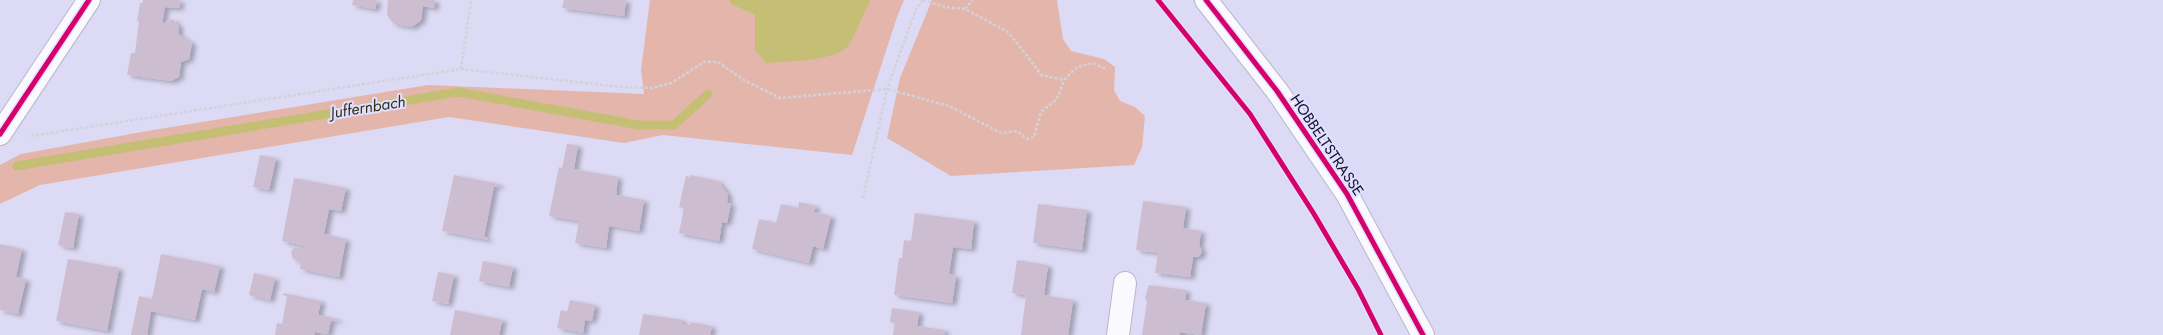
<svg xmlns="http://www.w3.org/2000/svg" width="2163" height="335" viewBox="0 0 2163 335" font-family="Jost,sans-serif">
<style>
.green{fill:#e4b6ab}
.water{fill:#c4bf75}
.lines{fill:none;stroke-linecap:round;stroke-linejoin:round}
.stream{stroke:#c4bf75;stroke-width:9}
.building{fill:#cdbdd1;filter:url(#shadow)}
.minor-casing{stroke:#b8b6d0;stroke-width:24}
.path{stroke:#d3d2da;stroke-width:2.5;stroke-dasharray:3 2;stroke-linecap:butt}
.minor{stroke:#faf9fd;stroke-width:22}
.cycleway-casing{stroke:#e0dfff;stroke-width:8}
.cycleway{stroke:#d6006c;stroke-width:5}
.labels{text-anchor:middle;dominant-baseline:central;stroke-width:4;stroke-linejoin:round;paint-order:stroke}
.street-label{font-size:15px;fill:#14112c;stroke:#e0dfff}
.water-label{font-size:16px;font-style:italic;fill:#323018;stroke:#e0dfff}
</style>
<defs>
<filter id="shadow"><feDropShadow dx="4.5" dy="2.5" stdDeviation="2" flood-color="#0004"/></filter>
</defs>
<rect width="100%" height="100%" fill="#dcdaf4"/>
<!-- green -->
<g class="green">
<path d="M650 0H729L732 5 755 15V50L864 11 871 0H904L897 17 852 155 663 135 624 143 449 117 40 185 0 204V165L21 154 147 131 428 85 644 94 641 70Z"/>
<path d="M932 0H1057L1063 39 1071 51 1104 59 1115 67 1114 90 1120 101 1135 107 1145 116 1142 147 1134 165 951 176 887 138 900 78Z"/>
</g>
<!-- water -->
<path class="water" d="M729 0H871C862 14 858 31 849 45 839 61 784 62 766 63L755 50V15L732 5Z"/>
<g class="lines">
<!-- stream -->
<path class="stream" d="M17 166 458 92 639 125H674L708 94"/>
</g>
<!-- building -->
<g class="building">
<path d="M143 0H180L179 8 165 7 162 24 173 19 179 27 178 34 192 43 189 59 181 62 179 77 171 81 127 75 131 53H135L139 21H137L140 3H143Z"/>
<path d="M353 0H377L375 9 352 5Z"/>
<path d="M388 0H435L434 8 423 6 421 20 412 27 394 24 387 15Z"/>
<path d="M564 0H626L624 16 562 8Z"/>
<path d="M567 144 578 145 574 169 618 177 616 195 644 200 639 231 609 226 606 248 575 243 579 221 549 216 559 167 562 168Z"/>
<path d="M260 155 276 158 269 190 253 187Z"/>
<path d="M454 175 499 184V187L494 186 484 237 488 238V240L442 231Z"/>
<path d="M690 175 718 181 728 195 727 203H731L727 223 722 222 719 241 679 233 684 208 679 207 686 176 690 177Z"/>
<path d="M294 178 346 188 341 211 329 209 324 234 346 239 339 277 300 269 301 261 293 259 291 251 295 247 304 249 305 246 282 241Z"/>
<path d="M1143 201 1186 207 1183 228 1201 231 1199 246 1202 250 1201 254 1198 257H1193L1190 277 1155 273 1158 253 1136 250Z"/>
<path d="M799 202 816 206 814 212 831 216 823 249 813 246 809 263 752 249 759 219 776 223 781 204 798 208Z"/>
<path d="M1038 204 1087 210 1082 250 1033 243Z"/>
<path d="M65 212 79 214 73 248 58 245Z"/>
<path d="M915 213 974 221 971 249 953 247 949 274 956 276 952 303 894 295 899 258H902L904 240 911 241Z"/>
<path d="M0 244 22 249 16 277 26 279 18 314 0 310Z"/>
<path d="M161 254 220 266 214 292 202 289 195 320 151 311 147 335H131L139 296 152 299Z"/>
<path d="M68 259 119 268 107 331 56 321Z"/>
<path d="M1017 260 1048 265 1044 295 1073 300 1068 335H1021L1026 295 1012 293Z"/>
<path d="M483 261 513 267 509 287 479 281Z"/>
<path d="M438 272 454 275 448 304 432 301Z"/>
<path d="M254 273 275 278 270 300 249 295Z"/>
<path d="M1149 285 1186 290 1185 300 1206 303 1201 335 1180 332V335H1142L1147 301 1145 298Z"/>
<path d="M284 293 321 301 318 315 338 319 337 321 331 320 328 334 315 332 314 335H275L277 323 282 324 287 296 283 295Z"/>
<path d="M570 300 595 305 592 321 585 320 583 333 557 328 561 310 567 312Z"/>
<path d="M892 308 919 312 917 326 945 330 944 335H893L895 323 890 322Z"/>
<path d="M455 310 504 320 502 321 499 335H450Z"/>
<path d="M643 314 683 320V324L690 325 691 322 712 326 710 335H639Z"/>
</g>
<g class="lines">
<!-- minor casing -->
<g class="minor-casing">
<g id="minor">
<path d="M1206 0 1277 91 1347 194 1423 335"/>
<path d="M0 134 89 0"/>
<path d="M1118 335 1125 283"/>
</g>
</g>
<!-- path -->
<g class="path">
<path d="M923 0 945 7 965 9 1008 32 1025 53 1041 75 1064 80 1077 67 1093 63 1106 69"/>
<path d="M965 9 972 0"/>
<path d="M461 69 471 0"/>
<path d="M31 136 461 69 620 87 652 88 671 83 704 62H718L744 80 780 98 887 89 949 106 1001 133 1017 131 1027 139 1034 137 1041 112 1057 99 1064 80"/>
<path d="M863 198 887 89 916 9 923 0"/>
</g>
<!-- minor -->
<use href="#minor" class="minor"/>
<!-- cycleway casing -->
<g class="cycleway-casing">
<g id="cycleway">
<path d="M1158 0 1250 114 1314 214 1358 289 1381 335"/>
<path d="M1206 0 1277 91 1347 194 1423 335"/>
<path d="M0 134 89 0"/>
</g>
</g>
<!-- cycleway -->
<use href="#cycleway" class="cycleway"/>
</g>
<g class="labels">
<!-- street labels -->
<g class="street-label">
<text transform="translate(1327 145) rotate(56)">HOBBELTSTRASSE</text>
</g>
<!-- water labels -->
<g class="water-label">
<text transform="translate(368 107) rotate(-9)">Juffernbach</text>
</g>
</g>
</svg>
